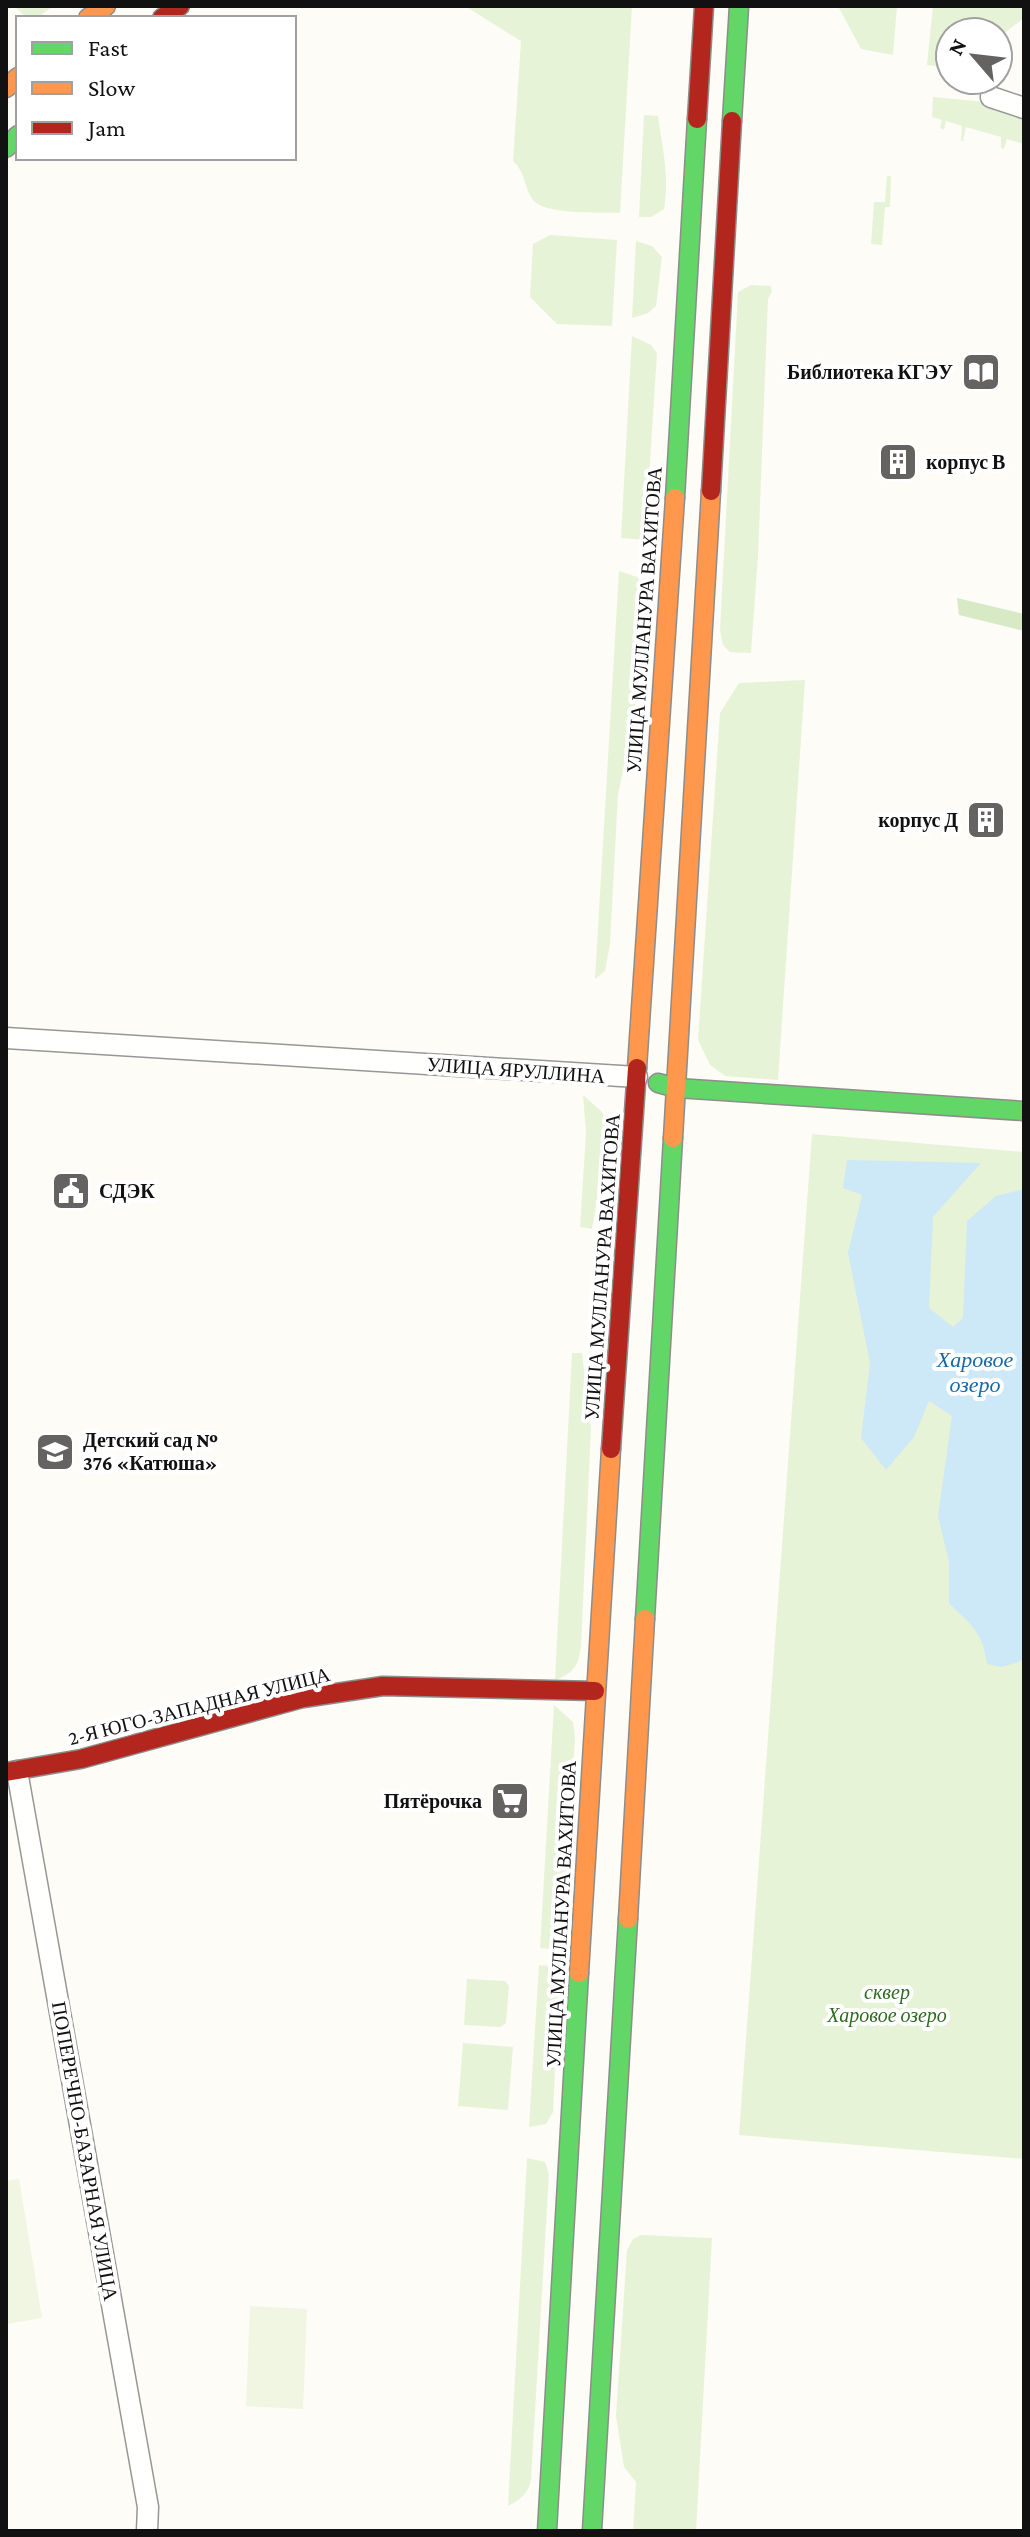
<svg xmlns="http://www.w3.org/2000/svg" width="1030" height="2537" viewBox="0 0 1030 2537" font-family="'Crimson Pro',serif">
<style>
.green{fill:#e7f3d7}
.forest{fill:#d8eac5}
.pitch{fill:#f0f6e1}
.water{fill:#cde8f7}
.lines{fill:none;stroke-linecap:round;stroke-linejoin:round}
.street-casing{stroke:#979795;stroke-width:23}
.fast-casing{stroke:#8e8d8b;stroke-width:21}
.slow-casing{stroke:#8e8d8b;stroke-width:21}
.jam-casing{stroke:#8e8d8b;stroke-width:21}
.street{stroke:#fffffe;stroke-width:20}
.fast{stroke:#63d668;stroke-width:18}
.slow{stroke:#ff974d;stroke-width:18}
.jam{stroke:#b3261e;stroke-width:18}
.labels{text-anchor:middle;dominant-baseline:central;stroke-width:8;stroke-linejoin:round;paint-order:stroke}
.poi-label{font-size:20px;font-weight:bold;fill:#111;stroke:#fff;text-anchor:end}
.street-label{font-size:20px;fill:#111;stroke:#fff}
.park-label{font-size:20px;font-style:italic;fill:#2f6b1f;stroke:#fff}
.water-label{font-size:22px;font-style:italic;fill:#1768a6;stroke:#fff}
</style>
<rect width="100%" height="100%" fill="#fdfcf7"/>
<!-- green -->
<g class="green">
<path d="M14 6H53L37 18H27Z"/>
<path d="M465 6H632L620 213C601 212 544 215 533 200 523 186 527 175 513 161L521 41Z"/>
<path d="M838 6H897L893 55 861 49Z"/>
<path d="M933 6H1024V18L998 38V32H950V68L927 65Z"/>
<path d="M933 97 986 102 1024 116V144L1007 139 1004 149 1001 148V137L966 127 963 141H961L962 126 946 121 944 130 940 128 942 120 932 117Z"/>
<path d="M644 115 658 116C662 146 670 178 664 209L651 217H639Z"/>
<path d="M887 176H891L890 207H885L882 245 871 244 874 202H885Z"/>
<path d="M550 235 617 240 612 326 557 324 530 297 533 244Z"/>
<path d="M636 241 652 246 662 257 656 306 648 313 632 318Z"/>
<path d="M751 285 771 286 772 291 768 299 758 556 751 653 730 652 723 645 720 630 738 292Z"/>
<path d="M632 336 651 345 657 353 645 540 621 538Z"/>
<path d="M619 571 637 577 643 586 634 721 618 794 610 944 605 971 595 979Z"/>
<path d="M805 680 778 1080 725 1076 710 1065 698 1040 720 713 739 683Z"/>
<path d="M583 1095 602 1112 609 1129 592 1229 580 1227 586 1133Z"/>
<path d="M812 1134 1024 1152V2159L739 2135Z"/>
<path d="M572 1353H582L591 1428 581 1647C578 1666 574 1673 555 1680Z"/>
<path d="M554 1705 573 1722 575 1737 562 1950 540 1948Z"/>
<path d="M539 1965 560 1967 553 2112 546 2124 529 2127Z"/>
<path d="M467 1979 505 1981 509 1986 506 2023 500 2027 464 2025Z"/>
<path d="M463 2043 513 2047 508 2110 458 2106Z"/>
<path d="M527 2158 545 2162 549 2174 531 2480C528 2494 520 2500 508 2506Z"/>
<path d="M641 2235 712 2238 696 2531H633L636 2482 624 2467 616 2416 627 2250 633 2239Z"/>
</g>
<!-- forest -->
<path class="forest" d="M957 598 1024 614V631L959 615Z"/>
<!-- pitch -->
<g class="pitch">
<path d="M19 2179 42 2318 6 2324V2181Z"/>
<path d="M250 2306 307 2309 303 2409 246 2406Z"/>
</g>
<!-- water -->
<path class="water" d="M847 1160 981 1163 933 1217 929 1308 953 1327 963 1318 967 1221 996 1196 1024 1189V1660L1002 1667 987 1664C983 1632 971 1625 949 1603V1562L938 1516 952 1416 929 1401 914 1437 886 1470 861 1438 870 1363 848 1253 862 1195 843 1188Z"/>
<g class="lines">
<!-- street casing -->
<g class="street-casing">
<g id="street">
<path d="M991 97 1024 108"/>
<path d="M6 1038 637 1077"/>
<path d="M17 1771 148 2507 147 2531"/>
</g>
</g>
<!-- fast casing -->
<g class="fast-casing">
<g id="fast">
<path d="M732 121 739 6"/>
<path d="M6 148 18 135"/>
<path d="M675 498 697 119"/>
<path d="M658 1083 677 1088 1024 1111"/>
<path d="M645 1619 673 1138"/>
<path d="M547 2531 579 1973"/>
<path d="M592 2531 628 1919"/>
</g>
</g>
<!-- slow casing -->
<g class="slow-casing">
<g id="slow">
<path d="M88 18 106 6"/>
<path d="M6 88 18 77"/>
<path d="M637 1068 675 498"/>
<path d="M673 1138 711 491"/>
<path d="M628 1919 645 1619"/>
<path d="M579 1973 611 1449"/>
</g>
</g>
<!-- jam casing -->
<g class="jam-casing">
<g id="jam">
<path d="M162 18 180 6"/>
<path d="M697 119 704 6"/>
<path d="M711 491 732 121"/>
<path d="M611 1449 637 1068"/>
<path d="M6 1772 81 1759 303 1698 383 1686 595 1691"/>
</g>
</g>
<!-- street -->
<use href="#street" class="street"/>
<!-- fast -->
<use href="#fast" class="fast"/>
<!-- slow -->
<use href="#slow" class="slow"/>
<!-- jam -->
<use href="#jam" class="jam"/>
</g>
<!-- icons -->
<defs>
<g id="library-square" transform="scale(2)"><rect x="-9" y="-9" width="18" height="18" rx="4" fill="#646362" stroke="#fff"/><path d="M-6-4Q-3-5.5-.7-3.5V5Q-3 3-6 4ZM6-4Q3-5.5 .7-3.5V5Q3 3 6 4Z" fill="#fff"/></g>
<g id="building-square" transform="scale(2)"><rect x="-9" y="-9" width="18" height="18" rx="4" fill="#646362" stroke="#fff"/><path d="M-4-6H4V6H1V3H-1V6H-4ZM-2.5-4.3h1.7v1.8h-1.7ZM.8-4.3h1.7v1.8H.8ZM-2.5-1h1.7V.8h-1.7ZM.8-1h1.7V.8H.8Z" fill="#fff"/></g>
<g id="civic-square" transform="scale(2)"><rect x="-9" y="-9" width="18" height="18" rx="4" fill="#646362" stroke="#fff"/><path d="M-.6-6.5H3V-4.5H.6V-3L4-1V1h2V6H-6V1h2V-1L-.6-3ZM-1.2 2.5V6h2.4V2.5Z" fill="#fff"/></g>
<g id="school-square" transform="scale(2)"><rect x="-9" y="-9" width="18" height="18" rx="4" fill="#646362" stroke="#fff"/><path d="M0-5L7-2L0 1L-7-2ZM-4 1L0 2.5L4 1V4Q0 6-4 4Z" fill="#fff"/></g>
<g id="supermarket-square" transform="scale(2)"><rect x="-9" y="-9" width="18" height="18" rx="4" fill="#646362" stroke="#fff"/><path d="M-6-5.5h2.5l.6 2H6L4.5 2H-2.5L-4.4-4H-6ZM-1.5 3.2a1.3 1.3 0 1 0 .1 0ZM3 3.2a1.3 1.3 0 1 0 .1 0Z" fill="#fff"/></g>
</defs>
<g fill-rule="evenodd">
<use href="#library-square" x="981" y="372"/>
<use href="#building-square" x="898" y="462"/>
<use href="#building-square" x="986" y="820"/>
<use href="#civic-square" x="71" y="1191"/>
<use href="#school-square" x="55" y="1452"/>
<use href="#supermarket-square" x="510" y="1801"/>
</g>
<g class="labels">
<!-- poi labels -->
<g class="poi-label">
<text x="953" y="372">Библиотека КГЭУ</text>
<text x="926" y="462" text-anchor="start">корпус В</text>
<text x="958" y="820">корпус Д</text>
<text x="99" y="1191" text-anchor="start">СДЭК</text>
<text x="83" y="1440" text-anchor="start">Детский сад №<tspan x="83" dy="23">376 «Катюша»</tspan></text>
<text x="482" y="1801">Пятёрочка</text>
</g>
<!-- street labels -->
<g class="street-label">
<text transform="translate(644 620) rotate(-86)">УЛИЦА МУЛЛАНУРА ВАХИТОВА</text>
<text transform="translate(516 1070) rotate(4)">УЛИЦА ЯРУЛЛИНА</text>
<text transform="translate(602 1267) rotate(-86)">УЛИЦА МУЛЛАНУРА ВАХИТОВА</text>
<text transform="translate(199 1706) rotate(-14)">2-Я ЮГО-ЗАПАДНАЯ УЛИЦА</text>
<text transform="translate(561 1914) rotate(-87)">УЛИЦА МУЛЛАНУРА ВАХИТОВА</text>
<text transform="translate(85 2151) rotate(80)">ПОПЕРЕЧНО-БАЗАРНАЯ УЛИЦА</text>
</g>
<!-- park labels -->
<g class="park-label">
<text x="887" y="1992">сквер<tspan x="887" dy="23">Харовое озеро</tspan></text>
</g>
<!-- water labels -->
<g class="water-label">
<text x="975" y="1359">Харовое<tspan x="975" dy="25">озеро</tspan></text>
</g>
</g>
<!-- border -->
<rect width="1030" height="2537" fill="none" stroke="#111111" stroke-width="16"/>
<!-- legend -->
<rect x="16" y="16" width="280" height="144" fill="#ffffff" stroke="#a0a0a0" stroke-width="2"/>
<rect x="32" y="42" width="40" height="12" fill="#63d668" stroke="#a0a0a0" stroke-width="2"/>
<text x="88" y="56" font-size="24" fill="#111111">Fast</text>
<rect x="32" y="82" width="40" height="12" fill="#ff974d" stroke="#a0a0a0" stroke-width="2"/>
<text x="88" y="96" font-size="24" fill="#111111">Slow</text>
<rect x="32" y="122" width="40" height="12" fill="#b3261e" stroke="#a0a0a0" stroke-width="2"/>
<text x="88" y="136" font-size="24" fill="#111111">Jam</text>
<!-- north arrow -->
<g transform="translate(974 56) rotate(298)"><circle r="38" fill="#ffffff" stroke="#a0a0a0" stroke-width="2"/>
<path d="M0-6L14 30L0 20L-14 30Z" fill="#646362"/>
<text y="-12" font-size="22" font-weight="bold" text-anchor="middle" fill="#111111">N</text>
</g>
</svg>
